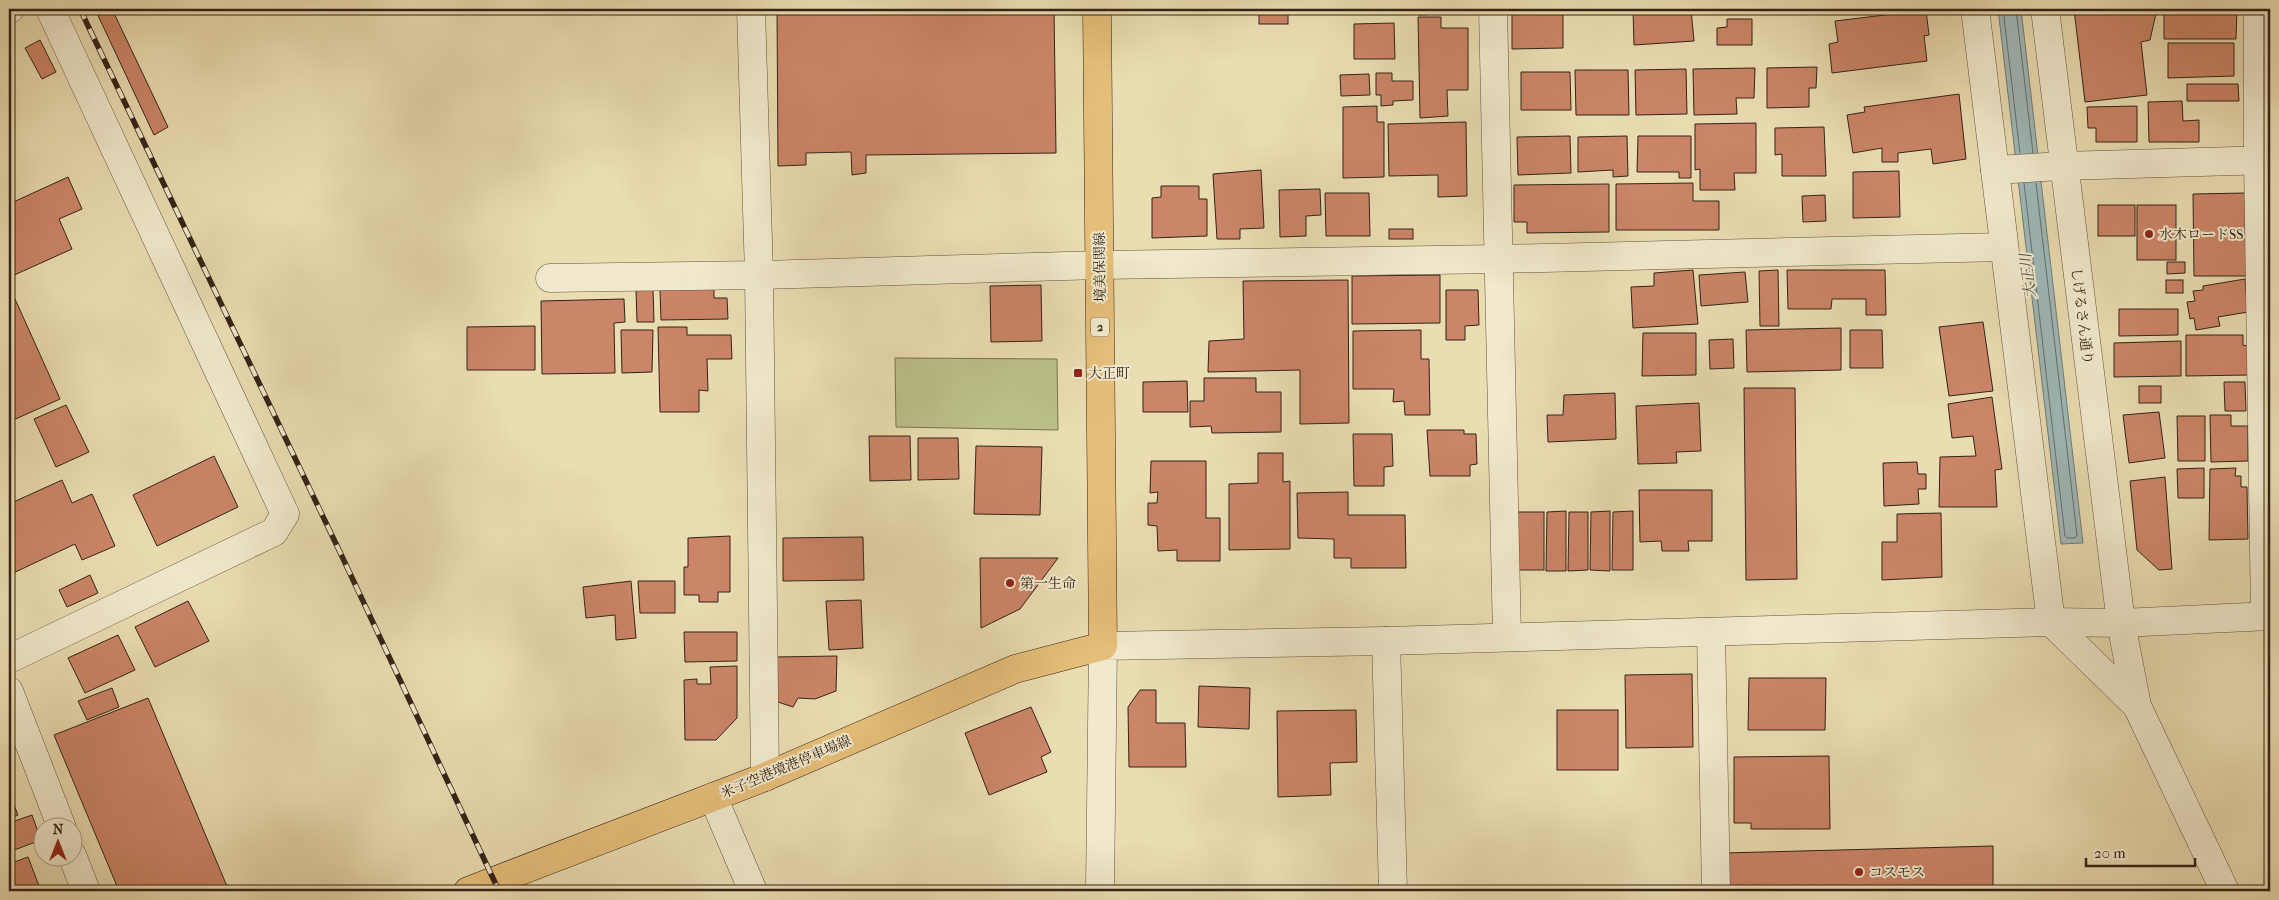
<svg xmlns="http://www.w3.org/2000/svg" width="2279" height="900" viewBox="0 0 2279 900" font-family="'IM FELL French Canon','Noto Serif JP',serif">
<style>
.green{fill:#bbc089;stroke:#787250}
.water{fill:#9eb8b9;stroke:#747c78}
.lines{fill:none;stroke-linecap:round;stroke-linejoin:round}
.shore{stroke:#696e68;stroke-width:1}
.building{fill:#cb8568;stroke:#342316}
.minor-casing{stroke:#62523d;stroke-width:29}
.major-casing{stroke:#342316;stroke-width:29}
.minor{stroke:#f1e9cd;stroke-width:28}
.major{stroke:#e5be79;stroke-width:28}
.rail-casing{stroke:#342316;stroke-width:5.5}
.rail{stroke:#f1e9cd;stroke-width:4;stroke-dasharray:11;stroke-linecap:butt}
.poi-dot{fill:#8f2418;stroke:#f1e9cd;stroke-width:2}
.labels{text-anchor:middle;dominant-baseline:central;stroke-width:4;stroke-linejoin:round;paint-order:stroke}
.shield{fill:#f1e9cd;stroke:#6d5e4d;stroke-width:1}
.shield-label{font-size:12px;font-weight:bold;fill:#342316}
.poi-label{font-size:14px;fill:#342316;stroke:#f1e9cd;text-anchor:start}
.street-label{font-size:14px;fill:#342316;stroke:#f1e9cd}
.water-label{font-size:15px;font-style:italic;fill:#545047;stroke:#f1e9cd}
</style>
<rect width="100%" height="100%" fill="#eaddb2"/>
<filter id="stains"><feTurbulence type="fractalNoise" baseFrequency=".004" numOctaves="4"/><feColorMatrix values="0 0 0 0 .2 0 0 0 0 .09 0 0 0 0 .02 0 0 0 .5 -.17"/></filter>
<radialGradient id="worn" r=".72"><stop offset=".6" stop-color="#630" stop-opacity="0"/><stop offset="1" stop-color="#630" stop-opacity=".3"/></radialGradient>
<!-- green -->
<path class="green" d="M895 358 1057 359 1058 430 896 427Z"/>
<!-- water -->
<path class="water" d="M1998 9H2021L2083 543 2061 544Z"/>
<g class="lines">
<!-- shore -->
<g class="shore">
<path d="M2003 9 2020 153"/>
<path d="M2016 9 2033 153"/>
<path d="M2024 183 2065 536 2067 538H2075L2077 535 2036 183"/>
</g>
</g>
<!-- building -->
<g class="building">
<path d="M95 9H112L168 127 154 135Z"/>
<path d="M777 9H1054L1056 153 866 155V173L852 175 851 152 806 153V165L778 166Z"/>
<path d="M1419 9H1464V13L1419 15Z"/>
<path d="M1512 9H1541V14H1563V48L1512 49Z"/>
<path d="M1633 9H1691L1694 41 1634 45Z"/>
<rect x="1693" y="9" width="19" height="4"/>
<path d="M2074 9H2157L2150 40 2141 42 2147 95 2085 102Z"/>
<path d="M2164 9H2237L2236 39H2164Z"/>
<path d="M1926 10 1929 35 1924 36 1927 61 1832 73 1829 44 1838 42 1835 21Z"/>
<rect x="1259" y="12" width="29" height="12"/>
<path d="M1418 17H1441V28H1468V90H1447L1448 116 1420 118Z"/>
<path d="M1727 19H1752V45H1717V28L1727 27Z"/>
<path d="M1394 23 1395 59H1354V24Z"/>
<path d="M40 40 56 72 42 79 25 48Z"/>
<path d="M2168 43H2234V76L2168 78Z"/>
<path d="M1817 67 1816 88H1809V107L1767 108V68Z"/>
<path d="M1755 68 1754 98H1736L1737 114 1694 115 1693 69Z"/>
<path d="M1686 69 1687 114 1636 115 1635 70Z"/>
<path d="M1575 70H1628L1629 115H1576Z"/>
<path d="M1521 72H1570L1571 110H1521Z"/>
<path d="M1376 73H1392V81H1413V100L1393 101V105L1381 106V95H1376Z"/>
<path d="M1369 74 1370 95 1341 96 1340 75Z"/>
<path d="M2187 84H2238L2239 101H2187Z"/>
<path d="M1959 94 1966 159 1933 164 1931 149 1898 153V162H1882V148L1853 153 1847 115 1865 112 1864 107Z"/>
<path d="M2182 101 2183 121 2199 120V142H2149L2148 102Z"/>
<path d="M1377 106V122H1384V177L1343 178V107Z"/>
<path d="M2137 106V142H2096V128H2088L2087 107Z"/>
<path d="M1466 122 1467 196 1438 197V175L1389 176 1388 124Z"/>
<path d="M1756 123V173H1734L1735 190H1700V169L1695 170V124Z"/>
<path d="M1824 127 1826 176H1782V154L1775 155V128Z"/>
<path d="M1570 136 1571 173 1518 175 1517 137Z"/>
<path d="M1627 136 1628 176 1613 177V170L1578 172V137Z"/>
<path d="M1638 136H1691V178H1679V172H1637Z"/>
<path d="M1261 170 1264 228 1240 229V239H1217L1213 174Z"/>
<path d="M1899 171 1900 217 1853 218V172Z"/>
<path d="M68 177 82 209 59 219 72 249 12 276 9 269V204Z"/>
<path d="M1693 183V201H1719V230H1616V184Z"/>
<path d="M1609 184V232L1527 233V222H1514V185Z"/>
<path d="M1161 186H1199V199H1207V236L1152 238V198L1161 197Z"/>
<path d="M1320 189 1321 215 1306 216V236L1280 237 1279 190Z"/>
<path d="M1325 193H1369L1370 236H1326Z"/>
<path d="M2245 193 2246 276H2194L2193 194Z"/>
<path d="M1825 195 1826 221 1803 222 1802 196Z"/>
<rect x="2098" y="205" width="37" height="31"/>
<rect x="2137" y="205" width="39" height="55"/>
<rect x="1389" y="229" width="24" height="10"/>
<path d="M2167 262H2185V273L2167 274Z"/>
<path d="M1693 270 1698 324 1633 328 1631 287 1654 286V273Z"/>
<path d="M1778 270 1779 326H1760L1759 271Z"/>
<path d="M1787 270H1885L1886 315H1866V299H1832L1831 309H1788Z"/>
<path d="M1745 272 1748 302 1701 306 1699 275Z"/>
<path d="M1440 275V323L1352 324V276Z"/>
<path d="M2245 279 2248 312 2218 317 2220 326 2196 330 2194 318 2190 319 2187 302 2195 301 2193 291 2203 290V286Z"/>
<path d="M1348 280 1349 423 1300 424V370L1208 372 1209 341 1244 339 1243 281Z"/>
<rect x="2166" y="280" width="17" height="13"/>
<path d="M1041 285 1042 341 991 342 990 286Z"/>
<path d="M653 289 654 322H637L636 290Z"/>
<path d="M714 289V298H727L728 319 661 320 660 290Z"/>
<path d="M1446 290H1478L1479 325 1465 326V340H1446Z"/>
<path d="M15 299 60 399 9 422V302Z"/>
<path d="M624 299 625 322 614 323 615 373 542 374 541 301Z"/>
<path d="M2119 309H2178V335L2119 336Z"/>
<path d="M1983 322 1993 391 1949 396 1939 327Z"/>
<path d="M535 326V370H467V327Z"/>
<path d="M658 327H687V335H731L732 359H707L708 391 699 390V412H660Z"/>
<path d="M1841 328V370L1747 372 1746 330Z"/>
<path d="M621 330H653L652 372 622 373Z"/>
<path d="M1421 330V359H1429L1430 415H1405L1404 401 1393 402 1394 389H1353V331Z"/>
<path d="M1850 330H1882L1883 368H1850Z"/>
<path d="M1643 333H1696V375L1642 376Z"/>
<path d="M2186 335H2243V345L2248 346V375L2186 376Z"/>
<path d="M1733 339 1734 368 1710 369 1709 340Z"/>
<path d="M2181 341V376L2114 377V343Z"/>
<path d="M1204 378H1256V392H1281V432L1212 433 1211 426 1190 427V401H1204Z"/>
<path d="M1187 381 1188 412H1143V382Z"/>
<path d="M2224 382H2245L2246 411H2225Z"/>
<rect x="2139" y="386" width="22" height="17"/>
<path d="M1744 388H1795L1797 579 1746 580Z"/>
<path d="M1615 393 1616 439 1548 442 1547 415H1563L1564 395Z"/>
<path d="M1992 397 2002 469 1995 470 1997 507H1939L1940 457 1976 456 1973 436 1952 438 1948 404Z"/>
<path d="M1699 403 1701 451 1676 452 1677 463 1638 464 1636 406Z"/>
<path d="M66 405 89 452 56 467 34 419Z"/>
<path d="M2159 412 2165 458 2129 463 2123 415Z"/>
<path d="M2210 415H2231V426H2248V461L2211 462Z"/>
<path d="M2177 416H2205V461H2178Z"/>
<path d="M1427 430H1464V434H1476L1477 464 1470 465V476H1430Z"/>
<path d="M1353 434H1392L1393 466 1384 467V486H1354Z"/>
<path d="M869 436H910L911 480 870 481Z"/>
<path d="M918 438H958L959 479 918 480Z"/>
<path d="M976 446 1042 447 1040 515 974 514Z"/>
<path d="M1258 453H1283V482L1290 481V549L1229 550V484L1258 483Z"/>
<path d="M214 456 238 507 157 546 133 495Z"/>
<path d="M1151 461H1206V518H1220V561H1177V550L1158 551 1157 526 1148 525V503H1157L1158 492 1150 493Z"/>
<path d="M1917 462 1918 474H1926V489H1918L1919 504 1884 506 1883 463Z"/>
<path d="M2204 468V498H2178L2177 469Z"/>
<path d="M2236 468 2235 476H2241V487H2247L2248 539 2209 540 2210 469Z"/>
<path d="M2165 477 2172 569 2159 570 2137 550 2130 481Z"/>
<path d="M62 480 72 503 92 494 115 546 82 560 75 544 9 575V504Z"/>
<path d="M1639 490H1712V541H1688L1689 551H1662L1661 541 1640 542Z"/>
<path d="M1348 492V515H1405L1406 568H1351V558H1334V539L1298 538 1297 493Z"/>
<path d="M1566 511V571H1546L1547 512Z"/>
<path d="M1610 511V571L1590 570 1591 512Z"/>
<path d="M1633 511V570H1612L1613 512Z"/>
<rect x="1517" y="512" width="27" height="58"/>
<path d="M1569 512H1588V570L1568 571Z"/>
<path d="M1941 513 1942 577 1882 580V542H1897V514Z"/>
<path d="M730 536V592H718V602H699V595H684V567H688V538Z"/>
<path d="M863 537 864 580 783 581V538Z"/>
<path d="M980 558H1058L1020 609 981 628Z"/>
<path d="M90 575 98 593 67 607 59 590Z"/>
<path d="M631 581 636 638 616 640 615 615 586 618 583 587Z"/>
<path d="M638 581H675V613H640Z"/>
<path d="M861 600 863 648 829 650 826 601Z"/>
<path d="M188 601 209 641 155 667 135 627Z"/>
<path d="M684 632H737V661L685 662Z"/>
<path d="M118 635 135 670 85 693 68 658Z"/>
<path d="M837 656 836 691 815 699 798 698 793 707 775 701 774 657Z"/>
<path d="M737 666V718L716 740H685L684 680 697 679V684H711L710 667Z"/>
<path d="M1692 674 1693 747 1626 748 1625 675Z"/>
<path d="M1749 678H1826L1825 730H1748Z"/>
<path d="M1199 686 1250 688 1249 729 1198 727Z"/>
<path d="M112 688 119 707 87 720 78 701Z"/>
<path d="M1140 690H1156V723H1185L1186 767H1129L1128 707Z"/>
<path d="M148 698 229 891H119L54 735Z"/>
<path d="M1031 707 1051 752 1041 757 1047 772 989 795 965 733Z"/>
<path d="M1356 710 1357 762 1330 763 1331 795 1278 797 1277 711Z"/>
<rect x="1557" y="710" width="61" height="60"/>
<path d="M1829 756 1830 829H1751V823H1734V757Z"/>
<path d="M10 795 18 815 9 819V796Z"/>
<path d="M32 815 41 840 9 852V823Z"/>
<path d="M1993 846V891H1724V853Z"/>
<path d="M28 857 41 891H9V864Z"/>
</g>
<g class="lines">
<!-- minor casing -->
<g class="minor-casing">
<g id="minor">
<path d="M9 9H10"/>
<path d="M751 9 759 275 765 777"/>
<path d="M1493 9 1507 637"/>
<path d="M1975 9 2051 622 2137 706"/>
<path d="M2045 9 2121 623 2137 706 2225 891"/>
<path d="M2258 9V161L2265 616"/>
<path d="M1995 170 2062 166 2270 160"/>
<path d="M550 278 759 275 1100 265 1498 259 2004 247"/>
<path d="M1711 632 1716 891"/>
<path d="M1386 641 1393 891"/>
<path d="M9 659 274 532 285 514 50 9"/>
<path d="M9 691 62 828"/>
<path d="M713 797 753 891"/>
<path d="M72 855 86 891"/>
<path d="M1100 891 1103 646 1386 641 2051 622 2121 623 2270 616"/>
</g>
</g>
<!-- major casing -->
<g class="major-casing">
<path id="major" d="M468 891 765 777 1015 669 1103 646 1097 9"/>
</g>
<!-- minor -->
<use href="#minor" class="minor"/>
<!-- major -->
<use href="#major" class="major"/>
<!-- rail casing -->
<g class="rail-casing">
<path id="rail" d="M80 9 339 550 499 891"/>
</g>
<!-- rail -->
<use href="#rail" class="rail"/>
</g>
<!-- markers -->
<g class="poi-dot">
<circle cx="2149" cy="234" r="5"/>
<rect x="1073" y="368" width="10" height="10" rx="2.5"/>
<circle cx="1010" cy="583" r="5"/>
<circle cx="1859" cy="872" r="5"/>
</g>
<g class="labels">
<!-- shield labels -->
<rect class="shield" x="1091" y="317.5" width="18" height="19" rx="4"/>
<g class="shield-label">
<text x="1100" y="327">2</text>
</g>
<!-- poi labels -->
<g class="poi-label">
<text x="2159" y="234">水木ロードSS</text>
<text x="1088" y="373">大正町</text>
<text x="1020" y="583">第一生命</text>
<text x="1869" y="872">コスモス</text>
</g>
<!-- street labels -->
<g class="street-label">
<text transform="translate(1100 267) rotate(-91)">境美保関線</text>
<text transform="translate(2082 316) rotate(83)">しげるさん通り</text>
<text transform="translate(786 767) rotate(-23)">米子空港境港停車場線</text>
</g>
<!-- water labels -->
<g class="water-label">
<text transform="translate(2028 276) rotate(-97)">大正川</text>
</g>
</g>
<!-- margin -->
<rect width="2279" height="900" fill="none" stroke="#eaddb2" stroke-width="30"/>
<rect x="10" y="10" width="2259" height="880" fill="none" stroke="#342316" stroke-width="2.5"/>
<rect x="15" y="15" width="2249" height="870" fill="none" stroke="#342316"/>
<!-- north arrow -->
<g transform="translate(58 842)"><circle r="24" fill="#f1e9cd" stroke="#a59a84"/>
<path d="M0-4L9 19L0 12L-9 19Z" fill="#8f2418"/>
<text y="-8" font-size="14" font-weight="bold" text-anchor="middle" fill="#342316">N</text>
</g>
<!-- scale -->
<path d="M2086 858v8h109v-8" fill="none" stroke="#342316" stroke-width="2.5"/>
<text x="2094" y="858" font-size="15" fill="#342316" stroke="#f1e9cd" stroke-width="4" paint-order="stroke">20 m</text>
<rect width="100%" height="100%" filter="url(#stains)"/>
<rect width="100%" height="100%" fill="url(#worn)"/>
</svg>
